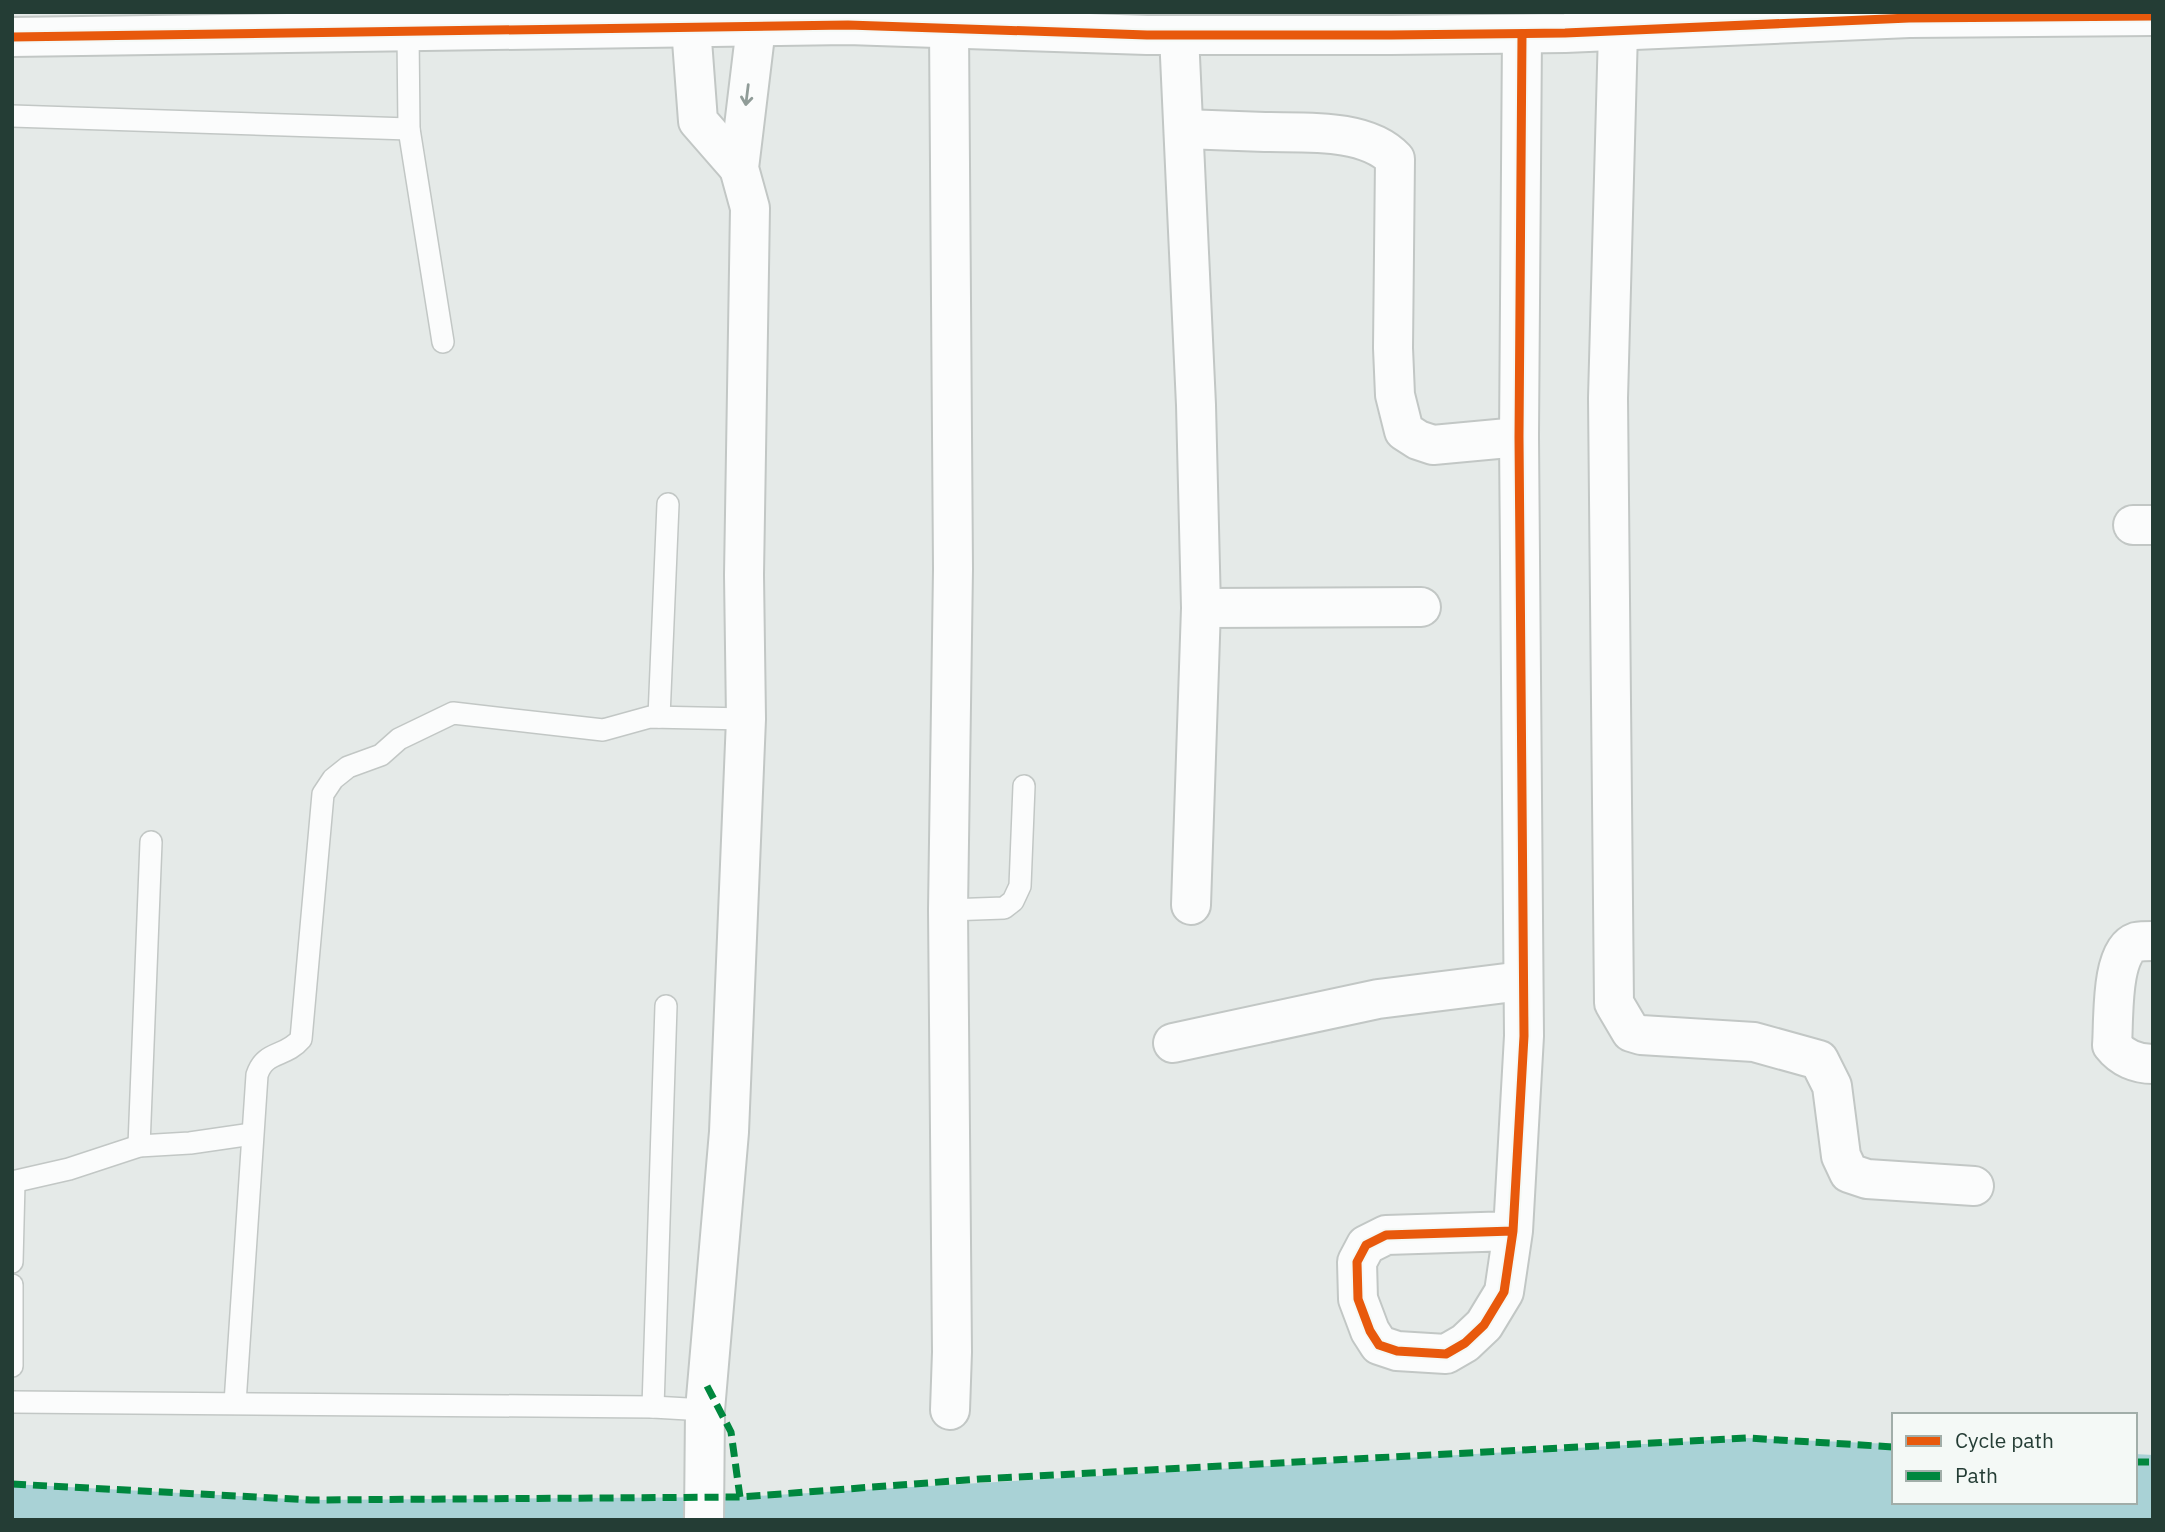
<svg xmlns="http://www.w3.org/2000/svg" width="2165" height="1532" viewBox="0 0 2165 1532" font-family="'IBM Plex Sans',sans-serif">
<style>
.water{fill:#a9d2d6}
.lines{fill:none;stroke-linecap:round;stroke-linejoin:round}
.lane-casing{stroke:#c2c7c5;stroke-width:24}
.street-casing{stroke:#c2c7c5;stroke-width:42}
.lane{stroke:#fbfcfc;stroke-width:21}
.street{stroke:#fbfcfc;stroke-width:38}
.quiet{stroke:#00873e;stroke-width:7;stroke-dasharray:14 7;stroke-linecap:butt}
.cycleway-casing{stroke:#f4f9f6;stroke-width:13}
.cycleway{stroke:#e8590c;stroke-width:9}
.oneway{stroke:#909c98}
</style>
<rect width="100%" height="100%" fill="#e5eae8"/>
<!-- water -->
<path class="water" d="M1747 1438 1894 1444V1502H2135V1454L2153 1455V1520H12V1484L311 1500 740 1497Z"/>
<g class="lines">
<!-- lane casing -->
<g class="lane-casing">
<g id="lane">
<path d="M408 33 409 129 443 342"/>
<path d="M12 116 409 129"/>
<path d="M659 717 668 504"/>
<path d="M948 910 1004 908 1013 901 1020 886 1024 786"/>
<path d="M139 1146 151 842"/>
<path d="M12 1182 69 1169 139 1146 190 1143 252 1134"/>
<path d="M12 1262 14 1183"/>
<path d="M12 1285V1366"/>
<path d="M12 1402 653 1407 705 1410"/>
<path d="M235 1403 257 1075C265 1050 285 1058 301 1039L323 794 333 779 348 767 381 755 399 739 453 713 603 730 650 717 746 719"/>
<path d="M653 1407 666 1006"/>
</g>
</g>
<!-- street casing -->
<g class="street-casing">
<g id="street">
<path d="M691 27 698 121 739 168"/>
<path d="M949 29 953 569 948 910 952 1352 950 1410"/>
<path d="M1618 31 1608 398 1614 1003 1631 1032 1641 1035 1754 1042 1819 1060 1832 1086 1841 1156 1849 1173 1867 1179 1974 1186"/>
<path d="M1179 35 1196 405 1201 608 1191 905"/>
<path d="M12 37 848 25 1147 35H1391L1565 33 1909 18 2153 16"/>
<path d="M1184 129C1211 130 1238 131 1265 132 1305 133 1366 128 1395 159L1393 348 1395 395 1404 431 1418 440 1433 445 1519 437"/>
<path d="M2133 525H2153"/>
<path d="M1201 608 1421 607"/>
<path d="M2153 941C2148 941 2141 941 2136 942 2110 951 2114 1021 2112 1045 2122 1058 2137 1064 2153 1064"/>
<path d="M1173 1043 1378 999 1522 981"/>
<path d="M1513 1231 1386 1235 1366 1245 1357 1262 1358 1299 1370 1331 1379 1345 1397 1351 1446 1354 1465 1343 1484 1325 1504 1292 1513 1231 1524 1036 1519 437 1522 34"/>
<path d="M704 1520 705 1410 729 1132 746 719 744 575 750 208 739 168 756 27"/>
</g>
</g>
<!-- lane -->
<use href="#lane" class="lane"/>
<!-- street -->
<use href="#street" class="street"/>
<!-- quiet -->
<g class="quiet">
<path d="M707 1386 731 1432 740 1497"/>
<path d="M2135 1462H2153"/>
<path d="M12 1484 311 1500 740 1497 980 1479 1747 1438 1894 1447"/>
</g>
<!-- cycleway casing -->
<g class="cycleway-casing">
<g id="cycleway">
<path d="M12 37 848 25 1147 35H1391L1565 33 1909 18 2153 16"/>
<path d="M1513 1231 1386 1235 1366 1245 1357 1262 1358 1299 1370 1331 1379 1345 1397 1351 1446 1354 1465 1343 1484 1325 1504 1292 1513 1231 1524 1036 1519 437 1522 34"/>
</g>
</g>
<!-- cycleway -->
<use href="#cycleway" class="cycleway"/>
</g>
<!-- one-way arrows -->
<defs><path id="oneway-shaft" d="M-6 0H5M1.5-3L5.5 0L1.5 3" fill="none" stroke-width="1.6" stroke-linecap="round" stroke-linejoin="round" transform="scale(1.75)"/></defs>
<use class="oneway" href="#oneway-shaft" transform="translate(747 95) rotate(97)"/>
<!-- border -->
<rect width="2165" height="1532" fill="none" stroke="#243d35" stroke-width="28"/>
<!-- legend -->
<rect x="1892" y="1413" width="245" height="91" fill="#f4f9f6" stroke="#a1aea9" stroke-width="2"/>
<rect x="1906" y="1436" width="35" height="10" fill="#e8590c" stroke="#a1aea9" stroke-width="2"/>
<text x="1955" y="1448" font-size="21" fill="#243d35">Cycle path</text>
<rect x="1906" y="1471" width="35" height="10" fill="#00873e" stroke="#a1aea9" stroke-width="2"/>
<text x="1955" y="1483" font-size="21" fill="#243d35">Path</text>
</svg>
